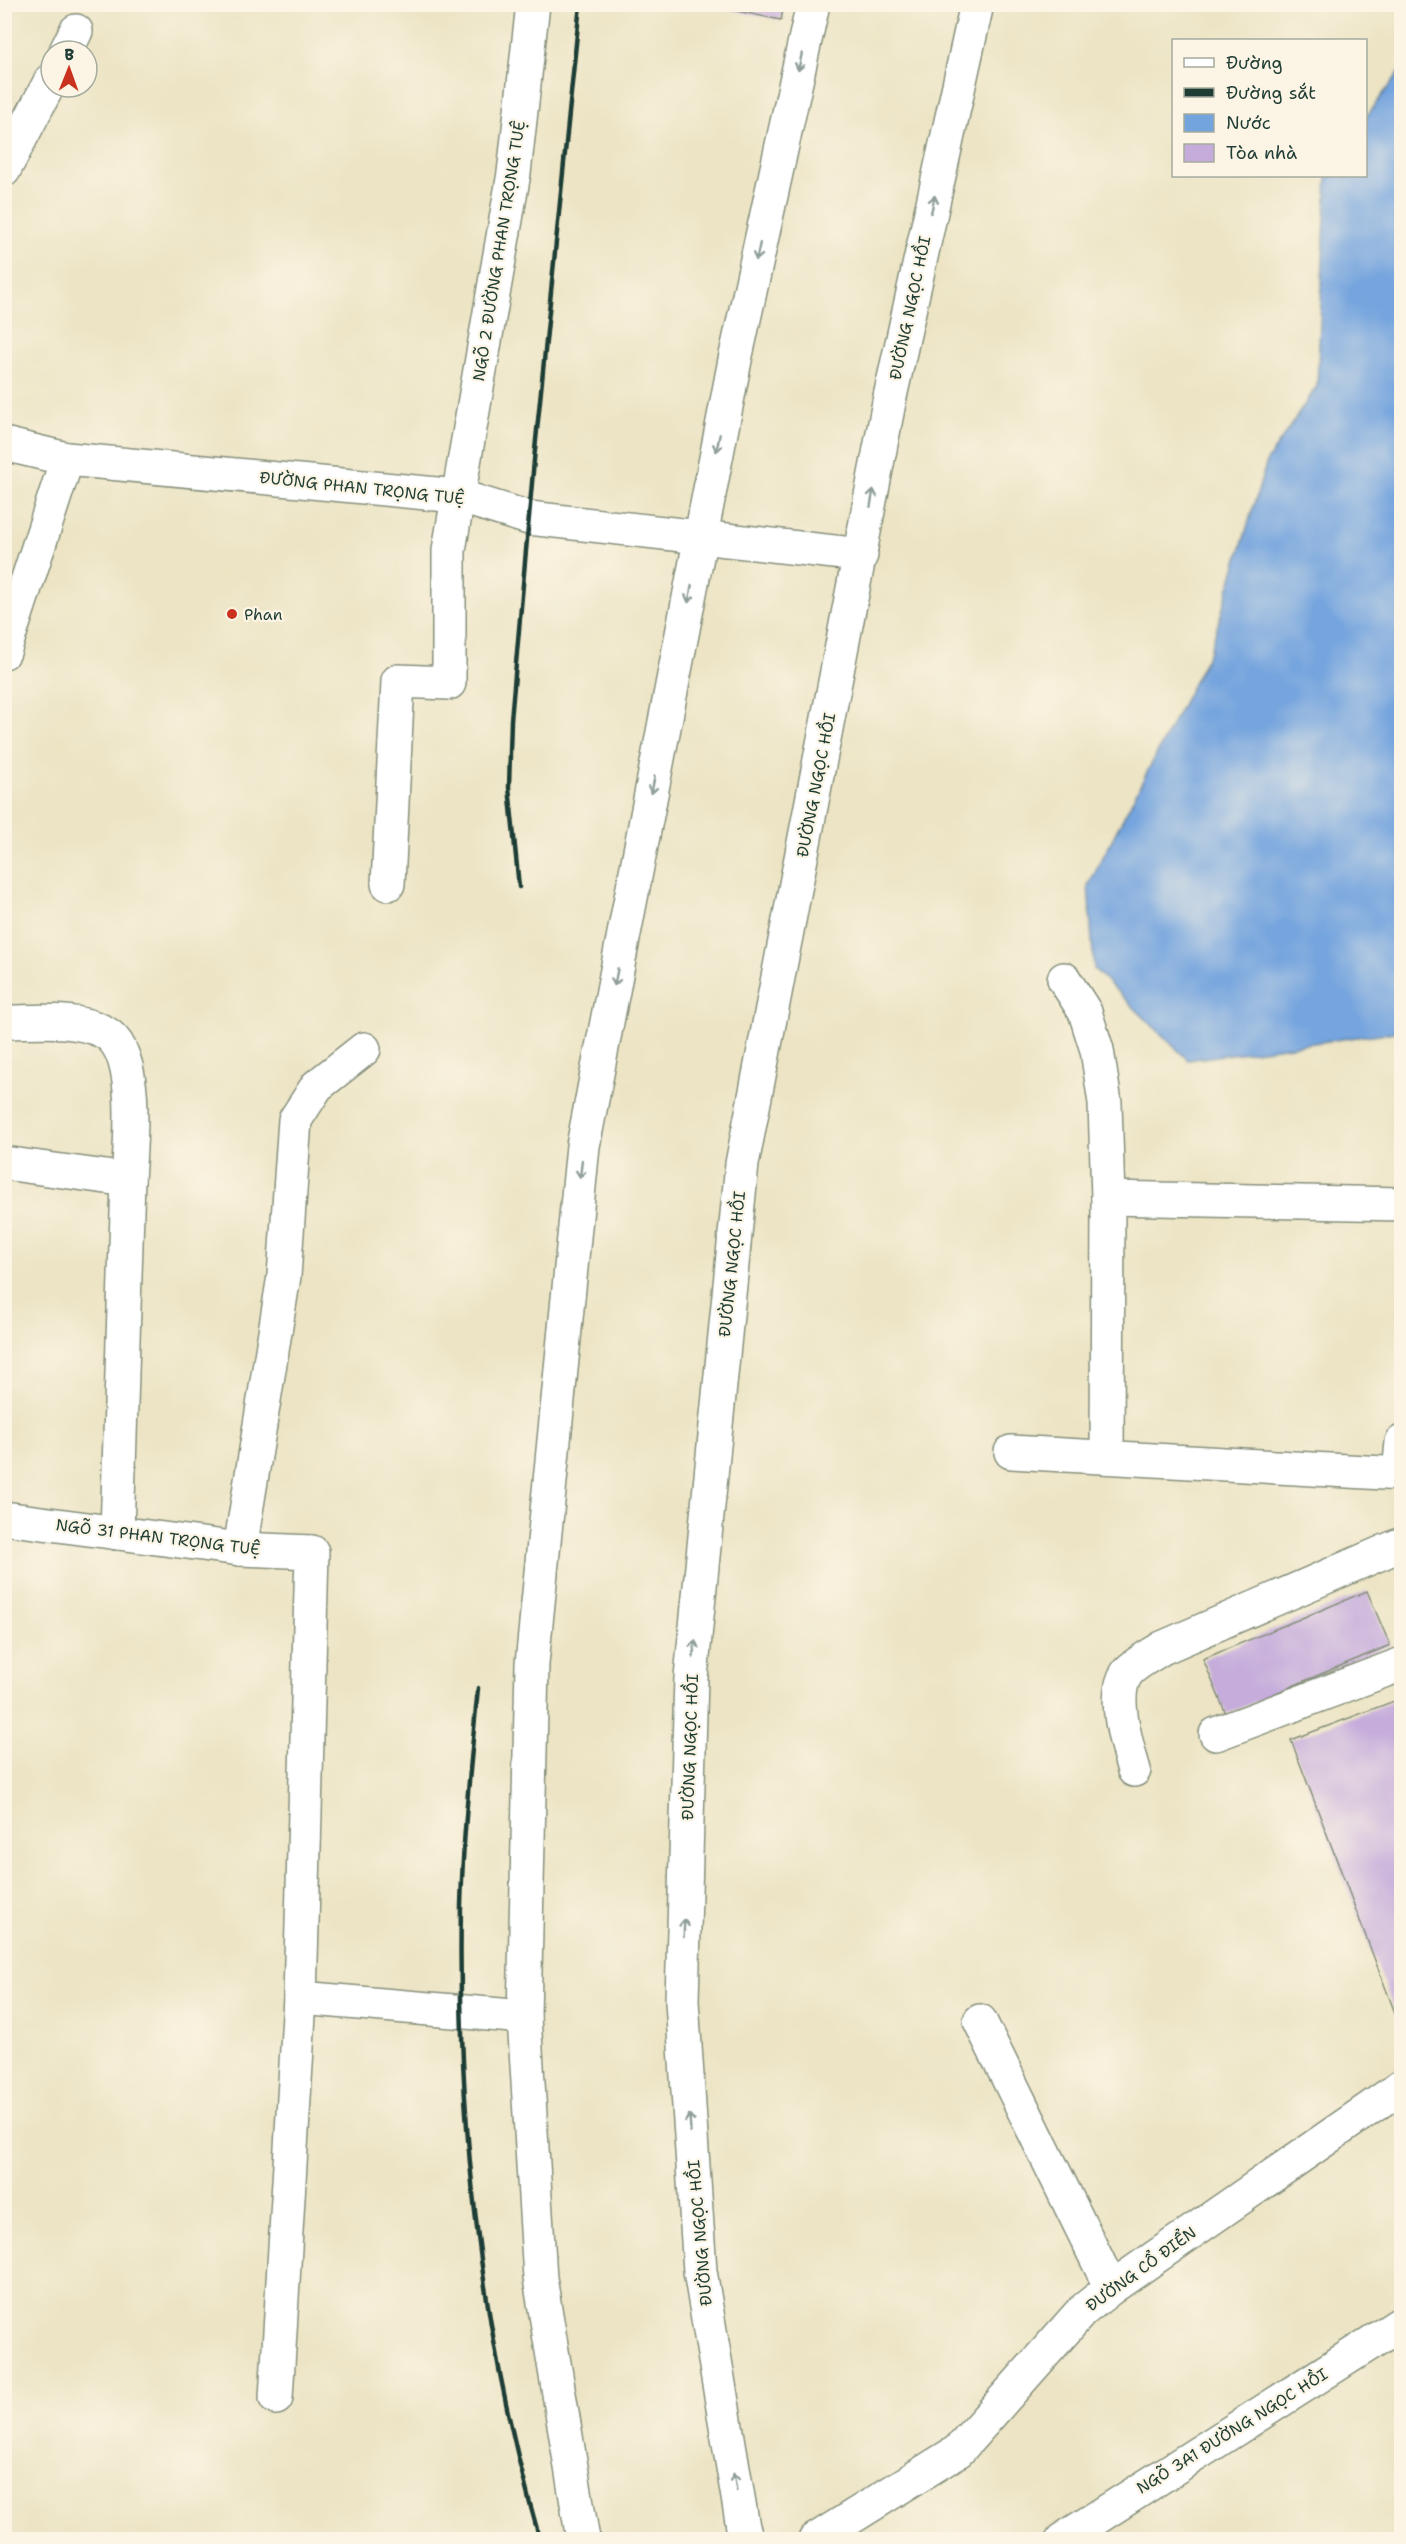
<svg xmlns="http://www.w3.org/2000/svg" width="1406" height="2544" viewBox="0 0 1406 2544" font-family="'Shantell Sans',sans-serif">
<style>
.water{fill:#74a4de;stroke:#4a7089;stroke-width:1.5}
.building{fill:#c5acdb}
.lines{fill:none;stroke-linecap:round;stroke-linejoin:round}
.minor-casing{stroke:#86907c;stroke-width:36}
.major-casing{stroke:#86907c;stroke-width:36}
.highway-casing{stroke:#86907c;stroke-width:36}
.minor{stroke:#fff;stroke-width:33}
.major{stroke:#fff;stroke-width:33}
.highway{stroke:#fff;stroke-width:33}
.rail{stroke:#1f3d34;stroke-width:4.5}
.oneway{stroke:#8f9e9a}
.poi-dot{fill:#c8321e;stroke:#fcf5e5;stroke-width:2}
.labels{text-anchor:middle;dominant-baseline:central;stroke-width:4.5;stroke-linejoin:round;paint-order:stroke}
.street-label{font-size:16px;fill:#1f3d34;stroke:#fcf5e5}
.poi-label{font-size:16px;fill:#1f3d34;stroke:#fcf5e5;text-anchor:start}
</style>
<rect width="100%" height="100%" fill="#fcf5e5"/>
<filter id="ink" filterUnits="userSpaceOnUse"><feTurbulence type="fractalNoise" baseFrequency=".0167" numOctaves="2"/><feDisplacementMap in="SourceGraphic" scale="12" xChannelSelector="R" yChannelSelector="G"/><feConvolveMatrix kernelMatrix="1 2 1 2 8 2 1 2 1" color-interpolation-filters="sRGB"/></filter>
<filter id="wash" filterUnits="userSpaceOnUse"><feTurbulence type="fractalNoise" baseFrequency=".008" numOctaves="4" result="noise"/><feDisplacementMap in="SourceGraphic" scale="24" xChannelSelector="R" yChannelSelector="G"/><feGaussianBlur stdDeviation="1.35" result="paint"/><feColorMatrix in="noise" values="0 0 0 0 0 0 0 0 0 0 0 0 0 0 0 0 0 1.4 0 .05"/><feComposite in="paint" operator="in"/></filter>
<g filter="url(#wash)">
<rect width="100%" height="100%" fill="#ece4c4"/>
<!-- water -->
<path class="water" d="M1401 70V1031L1188 1060 1094 969 1088 886 1210 651 1267 461 1317 386 1327 176H1366V117Z"/>
<g id="blocks">
<!-- building -->
<g class="building">
<path d="M718 4H784L781 20 717 7Z"/>
<path d="M1367 1591 1390 1645 1226 1714 1203 1659Z"/>
<path d="M1402 1698V2016L1397 2018 1291 1740Z"/>
</g>
</g>
</g>
<g filter="url(#ink)">
<use href="#blocks" fill-opacity="0" stroke="#86907c" stroke-width="1.5"/>
<g class="lines">
<!-- minor casing -->
<g class="minor-casing">
<g id="minor">
<path d="M66 51 76 31"/>
<path d="M4 170 51 80"/>
<path d="M4 652 67 459"/>
<path d="M388 884 398 681 449 683V550L514 173 533 4"/>
<path d="M1064 979 1085 1012 1097 1050 1105 1103 1108 1198 1107 1457"/>
<path d="M4 1022C35 1022 76 1017 104 1032 141 1051 130 1144 128 1180"/>
<path d="M4 1163 128 1180 117 1533"/>
<path d="M1108 1198 1402 1204"/>
<path d="M1011 1452 1402 1474"/>
<path d="M1399 1474 1402 1442"/>
<path d="M4 1518 240 1549 312 1552 300 1998 276 2398"/>
<path d="M240 1549 284 1276 295 1120 317 1086 364 1049"/>
<path d="M1216 1734 1402 1664"/>
<path d="M1134 1770C1127 1747 1111 1695 1127 1673 1135 1663 1152 1655 1162 1648L1402 1544"/>
<path d="M300 1998 524 2017"/>
<path d="M980 2021 1111 2288"/>
<path d="M815 2540 958 2451 1082 2311 1111 2288 1402 2086"/>
<path d="M1062 2540 1402 2323"/>
</g>
</g>
<!-- major casing -->
<g class="major-casing">
<path id="major" d="M4 444 67 459 458 496 529 518 861 555"/>
</g>
<!-- highway casing -->
<g class="highway-casing">
<g id="highway">
<path d="M583 2540 540 2278 524 2017 532 1664 583 1146 735 360 813 4"/>
<path d="M747 2540 743 2527 700 2271 682 2001 691 1677 742 1164 890 397 977 4"/>
</g>
</g>
<!-- minor -->
<use href="#minor" class="minor"/>
<!-- major -->
<use href="#major" class="major"/>
<!-- highway -->
<use href="#highway" class="highway"/>
<!-- rail -->
<g class="rail">
<path d="M519 887 509 787 511 720 534 460 580 4"/>
<path d="M478 1688C471 1760 463 1833 461 1906 457 2118 481 2335 540 2540"/>
</g>
</g>
<!-- one-way arrows -->
<defs><path id="oneway-shaft" d="M-6 0H5M1.5-3L5.5 0L1.5 3" fill="none" stroke-width="1.6" stroke-linecap="round" stroke-linejoin="round" transform="scale(1.5)"/></defs>
<g class="oneway">
<use href="#oneway-shaft" transform="translate(800 62) rotate(102)"/>
<use href="#oneway-shaft" transform="translate(933 204) rotate(-78)"/>
<use href="#oneway-shaft" transform="translate(758 252) rotate(102)"/>
<use href="#oneway-shaft" transform="translate(718 443) rotate(101)"/>
<use href="#oneway-shaft" transform="translate(872 498) rotate(-80)"/>
<use href="#oneway-shaft" transform="translate(690 594) rotate(101)"/>
<use href="#oneway-shaft" transform="translate(653 785) rotate(101)"/>
<use href="#oneway-shaft" transform="translate(616 977) rotate(101)"/>
<use href="#oneway-shaft" transform="translate(581 1169) rotate(96)"/>
<use href="#oneway-shaft" transform="translate(694 1649) rotate(-84)"/>
<use href="#oneway-shaft" transform="translate(684 1928) rotate(-88)"/>
<use href="#oneway-shaft" transform="translate(690 2123) rotate(-94)"/>
<use href="#oneway-shaft" transform="translate(735 2482) rotate(-100)"/>
</g>
</g>
<!-- markers -->
<circle class="poi-dot" cx="232" cy="614" r="6"/>
<g class="labels">
<!-- street labels -->
<g class="street-label">
<text transform="translate(499 251) rotate(-81)">NGÕ 2 ĐƯỜNG PHAN TRỌNG TUỆ</text>
<text transform="translate(910 308) rotate(-78)">ĐƯỜNG NGỌC HỒI</text>
<text transform="translate(362 488) rotate(6)">ĐƯỜNG PHAN TRỌNG TUỆ</text>
<text transform="translate(816 785) rotate(-79)">ĐƯỜNG NGỌC HỒI</text>
<text transform="translate(732 1264) rotate(-84)">ĐƯỜNG NGỌC HỒI</text>
<text transform="translate(158 1537) rotate(7)">NGÕ 31 PHAN TRỌNG TUỆ</text>
<text transform="translate(690 1747) rotate(-88)">ĐƯỜNG NGỌC HỒI</text>
<text transform="translate(700 2233) rotate(-95)">ĐƯỜNG NGỌC HỒI</text>
<text transform="translate(1141 2269) rotate(-36)">ĐƯỜNG CỔ ĐIỂN</text>
<text transform="translate(1232 2431) rotate(-32)">NGÕ 3A1 ĐƯỜNG NGỌC HỒI</text>
</g>
<!-- poi labels -->
<g class="poi-label">
<text x="244" y="614">Phan</text>
</g>
</g>
<!-- margin -->
<rect width="1406" height="2544" fill="none" stroke="#fcf5e5" stroke-width="24"/>
<!-- legend -->
<rect x="1172" y="39" width="195" height="138" fill="#fcf5e5" stroke="#a4ab9e" stroke-width="1.5"/>
<rect x="1184" y="58" width="30" height="9" fill="#ffffff" stroke="#a4ab9e" stroke-width="1.5"/>
<text x="1226" y="69" font-size="18" fill="#1f3d34">Đường</text>
<rect x="1184" y="88" width="30" height="9" fill="#1f3d34" stroke="#a4ab9e" stroke-width="1.5"/>
<text x="1226" y="99" font-size="18" fill="#1f3d34">Đường sắt</text>
<rect x="1184" y="114" width="30" height="18" fill="#74a4de" stroke="#a4ab9e" stroke-width="1.5"/>
<text x="1226" y="129" font-size="18" fill="#1f3d34">Nước</text>
<rect x="1184" y="144" width="30" height="18" fill="#c5acdb" stroke="#a4ab9e" stroke-width="1.5"/>
<text x="1226" y="159" font-size="18" fill="#1f3d34">Tòa nhà</text>
<!-- north arrow -->
<g transform="translate(69 69) rotate(1)"><circle r="28" fill="#fcf5e5" stroke="#a4ab9e" stroke-width="1.5"/>
<path d="M0-4.5L10 22L0 15L-10 22Z" fill="#c8321e"/>
<text y="-9" font-size="16" font-weight="bold" text-anchor="middle" fill="#1f3d34">B</text>
</g>
</svg>
